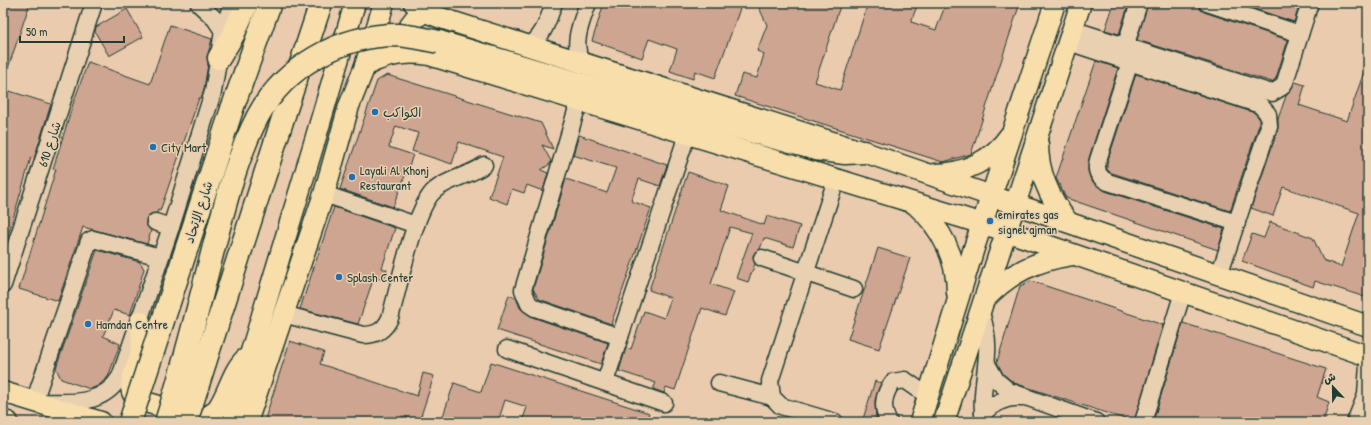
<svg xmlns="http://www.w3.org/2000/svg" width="1371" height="425" viewBox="0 0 1371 425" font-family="'Patrick Hand','Playpen Sans Arabic',sans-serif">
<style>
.building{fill:#cea591;stroke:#1f3d34}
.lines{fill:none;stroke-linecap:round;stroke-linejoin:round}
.minor-casing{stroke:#1f3d34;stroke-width:19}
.major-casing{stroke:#1f3d34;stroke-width:23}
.highway-casing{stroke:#1f3d34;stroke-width:25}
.minor{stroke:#e9d0b1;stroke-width:16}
.major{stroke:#f8deab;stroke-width:20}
.highway{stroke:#f8deab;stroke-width:22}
.highway-bridge-casing{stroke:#1f3d34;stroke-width:25;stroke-linecap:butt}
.highway-bridge{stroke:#f8deab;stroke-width:22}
.poi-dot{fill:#1f6fb2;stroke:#e9d0b1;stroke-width:1.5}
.labels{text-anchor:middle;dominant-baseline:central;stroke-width:3;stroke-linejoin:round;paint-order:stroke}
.poi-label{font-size:13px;fill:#1f3d34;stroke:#e9d0b1;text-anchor:start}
.street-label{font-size:13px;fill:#1f3d34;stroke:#e9d0b1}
</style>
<rect width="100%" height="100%" fill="#eacbae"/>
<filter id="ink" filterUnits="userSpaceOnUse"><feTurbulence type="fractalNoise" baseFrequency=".025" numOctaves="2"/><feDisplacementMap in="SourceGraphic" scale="8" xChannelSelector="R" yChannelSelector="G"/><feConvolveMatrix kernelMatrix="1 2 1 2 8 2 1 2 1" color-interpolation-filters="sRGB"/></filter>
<g filter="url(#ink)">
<!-- building -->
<g class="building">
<path d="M3 3H30L5 77H3Z"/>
<path d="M604 3H742L715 78 695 71 693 79 670 71 677 49 649 39 642 58 592 41Z"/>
<path d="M757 3H841L815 82 840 90 868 3H918L911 22 936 30 946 3H1020L971 154 943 162 735 96 742 74 757 78 764 54 757 51 767 25Z"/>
<path d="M1114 3H1129L1119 34 1105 30Z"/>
<path d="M1148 3H1198L1200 9 1204 12 1288 40 1276 78 1272 82 1137 40Z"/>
<path d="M1237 3H1300L1294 22Z"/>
<path d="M127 9 143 37 109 56 95 32 96 27Z"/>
<path d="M170 25 212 39 207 57 208 64 204 89 201 98H199L160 211 158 210 157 213 149 215 146 219V224L151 231 147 244 83 227 58 301 19 289 56 169H53L74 101 88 62 150 84Z"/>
<path d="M1096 61 1118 68 1089 158 1088 171 1091 180 1105 191 1224 229 1218 250 1066 198 1056 178Z"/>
<path d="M1366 66H1368V298L1315 281 1313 287 1242 261 1252 234 1264 238 1270 222 1313 238 1323 260 1341 267 1359 213 1283 187 1273 216 1251 208 1278 129V119L1286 96 1295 82 1305 85 1299 105 1347 121Z"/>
<path d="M1136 74 1255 113 1259 118V125L1230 211 1112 173 1107 170V163Z"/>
<path d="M387 75 541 123 553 149 542 145 551 161 550 164 541 170 548 173 543 191 527 185 524 193 512 189 507 204 489 197 503 157 459 142 452 164 412 151 418 133 396 126 389 147 413 155 393 207 340 189 377 81Z"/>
<path d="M3 89 51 104 34 159 31 158 6 242 3 241Z"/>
<path d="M579 135 667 165 660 186 639 179 631 201 651 208 611 324 539 299 533 289 566 179 607 193 616 168 573 155Z"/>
<path d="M688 172 729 186 721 210 764 225 767 216 800 226 793 247 764 238 760 249 753 255 755 264 748 282 736 278 752 233 730 227 711 284 734 292 725 316 702 308 675 390 666 387 664 393 653 389 656 383 619 371 626 348 631 349 644 311 664 318 671 298 649 290Z"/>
<path d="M334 207 395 228 382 268 387 270 384 280 374 277 358 324 300 309Z"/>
<path d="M878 248 910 258 879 349 848 339Z"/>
<path d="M97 250 140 262 144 269 130 315 114 310 103 336 120 344 108 377 98 386 90 389 61 379 56 368Z"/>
<path d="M1031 281 1163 325 1134 422 1014 383 1003 374 997 362 1020 286Z"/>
<path d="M509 295 516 298 520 308 532 317 608 343 601 364 497 330Z"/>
<path d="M1183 323 1326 369 1317 397 1329 402 1323 422H1153Z"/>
<path d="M290 341 324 352 320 364 417 396 423 373 434 376 419 422 410 421 411 418 402 416 400 422H264Z"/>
<path d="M491 362 649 413 646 422H522L527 407 505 400 498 422H441L454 383 481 392Z"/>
<path d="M875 381 881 383 875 400 876 422H862Z"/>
</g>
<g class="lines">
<!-- minor casing -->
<g class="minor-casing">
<g id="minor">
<path d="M1207 3 1300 34"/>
<path d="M199 4 215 19 223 31"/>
<path d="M1072 29 1272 93 1282 87 1285 82 1310 3"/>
<path d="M1068 42 1260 105 1268 114 1269 126 1219 275"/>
<path d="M528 47C544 36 548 20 554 3"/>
<path d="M1125 47 1139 3"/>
<path d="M1130 62 1098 160C1095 170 1098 177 1108 182L1237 223"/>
<path d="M581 63C572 42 581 23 588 3"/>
<path d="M579 101 523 290 529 304 535 308 620 337"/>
<path d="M324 194 416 225"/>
<path d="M155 222 171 227"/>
<path d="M160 257 93 239 89 241 34 402C66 402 101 408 120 377L171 227 213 92 223 31 232 3"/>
<path d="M762 258 854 289"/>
<path d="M3 285 94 3"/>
<path d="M980 310C985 324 988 338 987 353 986 377 980 398 984 422"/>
<path d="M283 314 363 335C376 335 384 331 390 318 398 290 415 206 435 190 450 178 469 176 484 165"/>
<path d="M507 349 664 403"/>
<path d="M987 364 996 380 1009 391 1096 422"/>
<path d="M605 382 687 135"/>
<path d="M719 383 772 397"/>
<path d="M983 413C994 403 1007 396 1022 398"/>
<path d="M835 422 781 406 772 397 770 381 836 180"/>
<path d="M889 422C881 409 883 394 893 382L905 380 928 396"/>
<path d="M1143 422 1183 292"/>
<path d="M1355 422 1366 395 1368 364"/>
</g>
</g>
<!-- major casing -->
<g class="major-casing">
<g id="major">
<path d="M414 3 425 12 441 18 864 152 1368 326"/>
<path d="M410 51C403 35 409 19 425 12"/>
<path d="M365 66C386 54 406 51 429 55L1006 231 1368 356"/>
<path d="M1038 144C1038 174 1050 199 1068 222"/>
<path d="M935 174C964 174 993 160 1010 135"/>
<path d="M916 205C942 228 957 259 957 293"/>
<path d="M985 299C1009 273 1037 260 1072 255"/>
<path d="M140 321C142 334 143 344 140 356 136 371 121 392 142 401L200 418C226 417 226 377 245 359"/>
<path d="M3 392 101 422"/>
<path d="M234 420 250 355 315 140 355 3"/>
<path d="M3 421 8 422"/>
<path d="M247 422 324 194 349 106 365 66 384 3"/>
<path d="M920 422 974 248 1055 3"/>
<path d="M944 422 1081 3"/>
</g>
</g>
<!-- highway casing -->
<g class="highway-casing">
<g id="highway">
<path d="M439 42 614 94 816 149 845 153 864 152"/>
<path d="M219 58 233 35 247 3"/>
<path d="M232 109 270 3"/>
<path d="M284 115 321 3"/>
</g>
</g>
<!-- minor -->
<use href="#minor" class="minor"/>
<!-- major -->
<use href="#major" class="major"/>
<!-- highway -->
<use href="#highway" class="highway"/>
<!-- highway-bridge casing -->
<g class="highway-bridge-casing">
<g id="highway-bridge">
<path d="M130 422 232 109"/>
<path d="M166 422C184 366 198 308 213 250 225 205 236 158 258 116 285 66 341 35 397 35 411 36 425 39 439 42"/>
<path d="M186 422 284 115"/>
</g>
</g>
<!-- highway-bridge -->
<use href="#highway-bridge" class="highway-bridge"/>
</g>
</g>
<!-- markers -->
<g class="poi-dot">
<circle cx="375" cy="112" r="4"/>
<circle cx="153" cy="147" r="4"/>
<circle cx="352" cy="177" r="4"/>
<circle cx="990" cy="221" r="4"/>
<circle cx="339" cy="277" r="4"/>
<circle cx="88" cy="324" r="4"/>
</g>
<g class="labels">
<!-- poi labels -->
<g class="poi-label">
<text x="383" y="112">الكواكب</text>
<text x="161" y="147">City Mart</text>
<text x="360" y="170">Layali Al Khonj<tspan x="360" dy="15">Restaurant</tspan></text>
<text x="998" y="214">emirates gas<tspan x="998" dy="15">signel ajman</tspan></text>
<text x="347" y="277">Splash Center</text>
<text x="96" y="324">Hamdan Centre</text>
</g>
<!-- street labels -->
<g class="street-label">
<text transform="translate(49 144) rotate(-72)">شارع 610</text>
<text transform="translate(198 212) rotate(-72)">شارع الإتحاد</text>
</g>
</g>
<!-- margin -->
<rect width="1371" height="425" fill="none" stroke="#e9d0b1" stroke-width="16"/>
<rect x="8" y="8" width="1355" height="409" fill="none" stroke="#1f3d34" stroke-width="1.5" filter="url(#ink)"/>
<!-- north arrow -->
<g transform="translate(1333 387) rotate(338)" stroke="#e9d0b1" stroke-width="3" paint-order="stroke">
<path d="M0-3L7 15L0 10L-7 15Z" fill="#1f3d34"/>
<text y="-6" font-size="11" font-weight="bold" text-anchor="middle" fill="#1f3d34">ش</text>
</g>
<!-- scale -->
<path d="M20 36v6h104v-6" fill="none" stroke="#1f3d34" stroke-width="2"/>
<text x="26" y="36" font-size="12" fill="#1f3d34" stroke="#e9d0b1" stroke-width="3" paint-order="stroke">50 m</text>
</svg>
